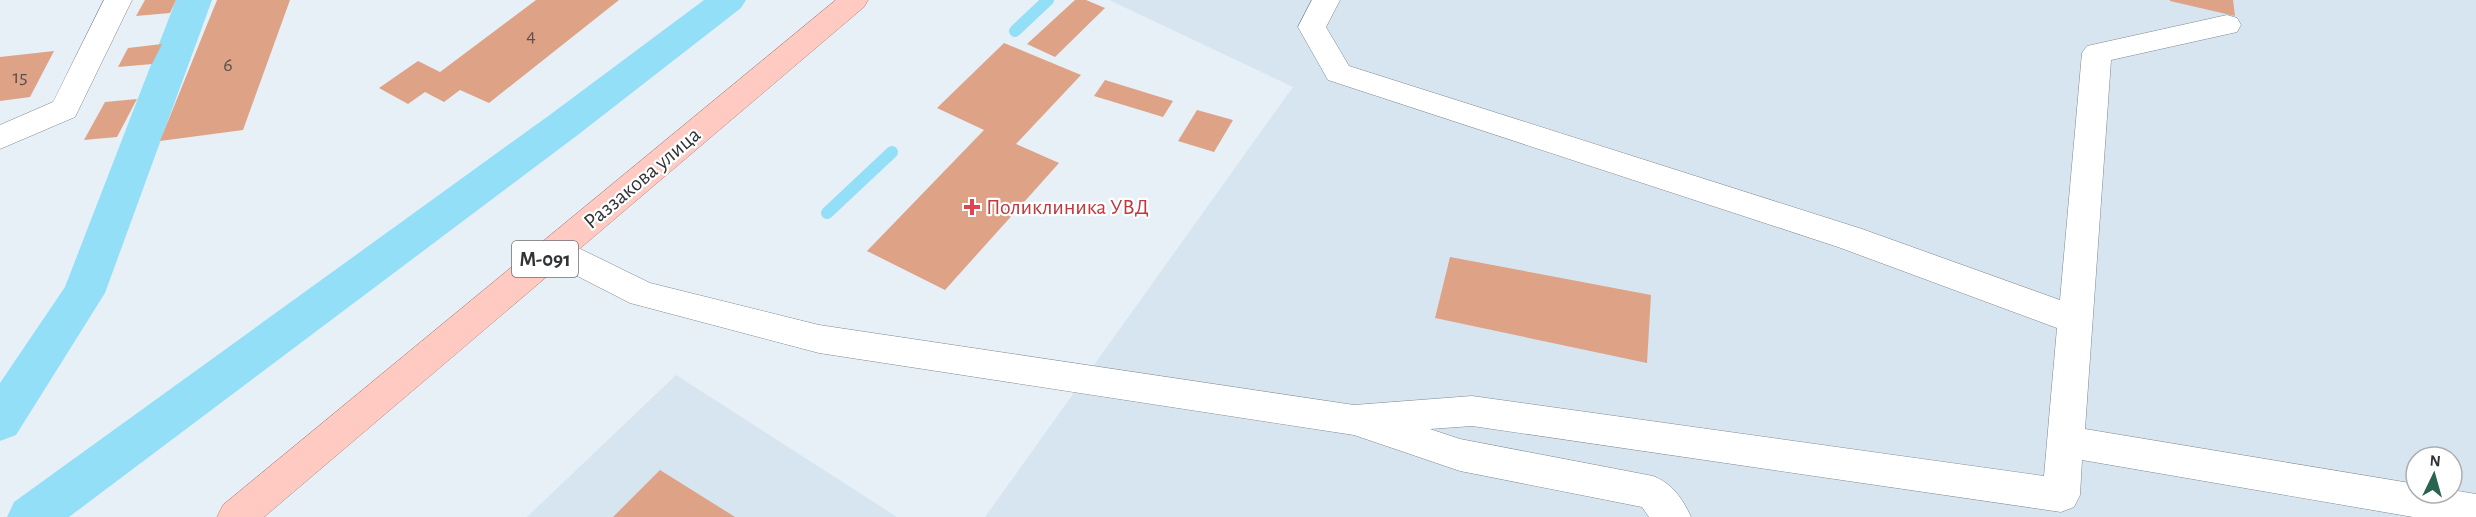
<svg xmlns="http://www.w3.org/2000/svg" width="2476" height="517" viewBox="0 0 2476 517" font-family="'Alegreya Sans',sans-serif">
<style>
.built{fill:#d7e5f1;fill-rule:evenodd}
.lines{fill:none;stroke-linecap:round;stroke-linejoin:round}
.stream{stroke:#93dff7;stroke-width:12}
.canal{fill:#93dff7;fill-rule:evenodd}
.building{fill:#dea286}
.minor-casing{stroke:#7f878e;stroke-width:1}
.major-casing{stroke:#b67e75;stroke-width:1}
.minor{fill:#fff;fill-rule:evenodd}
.major{fill:#fecac1;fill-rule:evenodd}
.health-dot{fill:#e0444e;stroke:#fff;stroke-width:2}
.labels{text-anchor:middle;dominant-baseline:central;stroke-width:4.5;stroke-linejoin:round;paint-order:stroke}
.number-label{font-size:20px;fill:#5c504b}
.shield{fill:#fff;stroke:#6f7173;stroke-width:1.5}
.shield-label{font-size:21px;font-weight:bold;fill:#313437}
.street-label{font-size:22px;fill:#313437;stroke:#fff}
.health-label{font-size:22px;fill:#be3a42;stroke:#fff;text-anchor:start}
</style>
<rect width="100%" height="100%" fill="#e7f0f7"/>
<!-- built -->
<g class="built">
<path d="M1109 0H2476V517H985L1293 87ZM2416 457H2452V493H2416Z"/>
<path d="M676 375 897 517H527Z"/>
</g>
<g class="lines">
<!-- stream -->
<g class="stream">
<path d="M1015 31 1048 0"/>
<path d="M827 213 892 152"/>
</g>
<!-- canal -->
<g class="canal">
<path d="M176 0H212L105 293 16 435 0 441V383L65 287Z"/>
<path d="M704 0H746L741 8 579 134 69 517H7L14 502 551 114Z"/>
</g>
</g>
<!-- building -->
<g class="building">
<path d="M145 0H176L170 13 136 16Z"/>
<path d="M217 0H290L243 130 160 141Z"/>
<path d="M536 0H619L489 103 460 90 444 102 425 92 408 104 379 88 418 61 440 72Z"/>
<path d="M1075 0H1086L1105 8 1055 57 1027 44Z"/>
<path d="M2170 0H2233L2235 16 2170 1Z"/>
<path d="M1004 43 1081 75 1016 144 1059 163 945 290 867 251 984 130 937 108Z"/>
<path d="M162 44 152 64 118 67 128 48Z"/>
<path d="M54 51 30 97 0 101V57Z"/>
<path d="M1105 80 1173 101 1163 117 1094 96Z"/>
<path d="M137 99 117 137 84 140 105 102Z"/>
<path d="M1197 110 1233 120 1214 152 1178 141Z"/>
<path d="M1450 257 1651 295 1647 363 1435 318Z"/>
<path d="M660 470 735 517H613Z"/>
</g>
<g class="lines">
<!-- minor casing -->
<g class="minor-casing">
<g id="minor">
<path d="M104 0H132L75 117 0 149V125L53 102Z"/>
<path d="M1312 0H1340L1326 27 1349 66 1862 229 2060 300 2082 53 2087 46 2227 15 2237 18 2241 25 2237 32 2111 60 2085 429 2416 484V493H2452V490L2476 494V517H2413L2082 460 2080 495 2074 507 2061 512 1472 426 1430 429 1460 439 1653 476C1672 483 1683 499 1691 517H1649L1642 507 1460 471 1354 435 819 353 630 303 544 259 540 250 544 241 556 237 650 283 819 325 1354 405 1472 396 2044 476 2057 328 1838 247 1328 80 1298 27Z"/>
</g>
</g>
<!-- major casing -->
<g class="major-casing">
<path id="major" d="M836 0H868L864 7 264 517H217L223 505Z"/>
</g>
<!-- minor -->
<use href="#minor" class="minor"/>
<!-- major -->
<use href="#major" class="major"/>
</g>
<!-- markers -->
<path class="health-dot" d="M969 198h6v6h6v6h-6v6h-6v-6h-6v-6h6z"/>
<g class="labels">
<!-- number labels -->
<g class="number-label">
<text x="531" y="36">4</text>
<text x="228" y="65">6</text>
<text x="20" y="77">15</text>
</g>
<!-- shield labels -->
<rect class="shield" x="512" y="241" width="66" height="36" rx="4.5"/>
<g class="shield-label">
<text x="545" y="259">М-091</text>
</g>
<!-- street labels -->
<g class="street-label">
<text transform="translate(642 178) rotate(-40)">Раззакова улица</text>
</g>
<!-- health labels -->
<g class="health-label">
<text x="986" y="207">Поликлиника УВД</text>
</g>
</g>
<!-- north arrow -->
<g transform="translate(2434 475) rotate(5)"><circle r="28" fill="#ffffff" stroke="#adaeaf" stroke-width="1.5"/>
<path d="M0-4.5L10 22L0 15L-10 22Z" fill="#28644e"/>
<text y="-9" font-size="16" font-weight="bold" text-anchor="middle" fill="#313437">N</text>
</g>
</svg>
